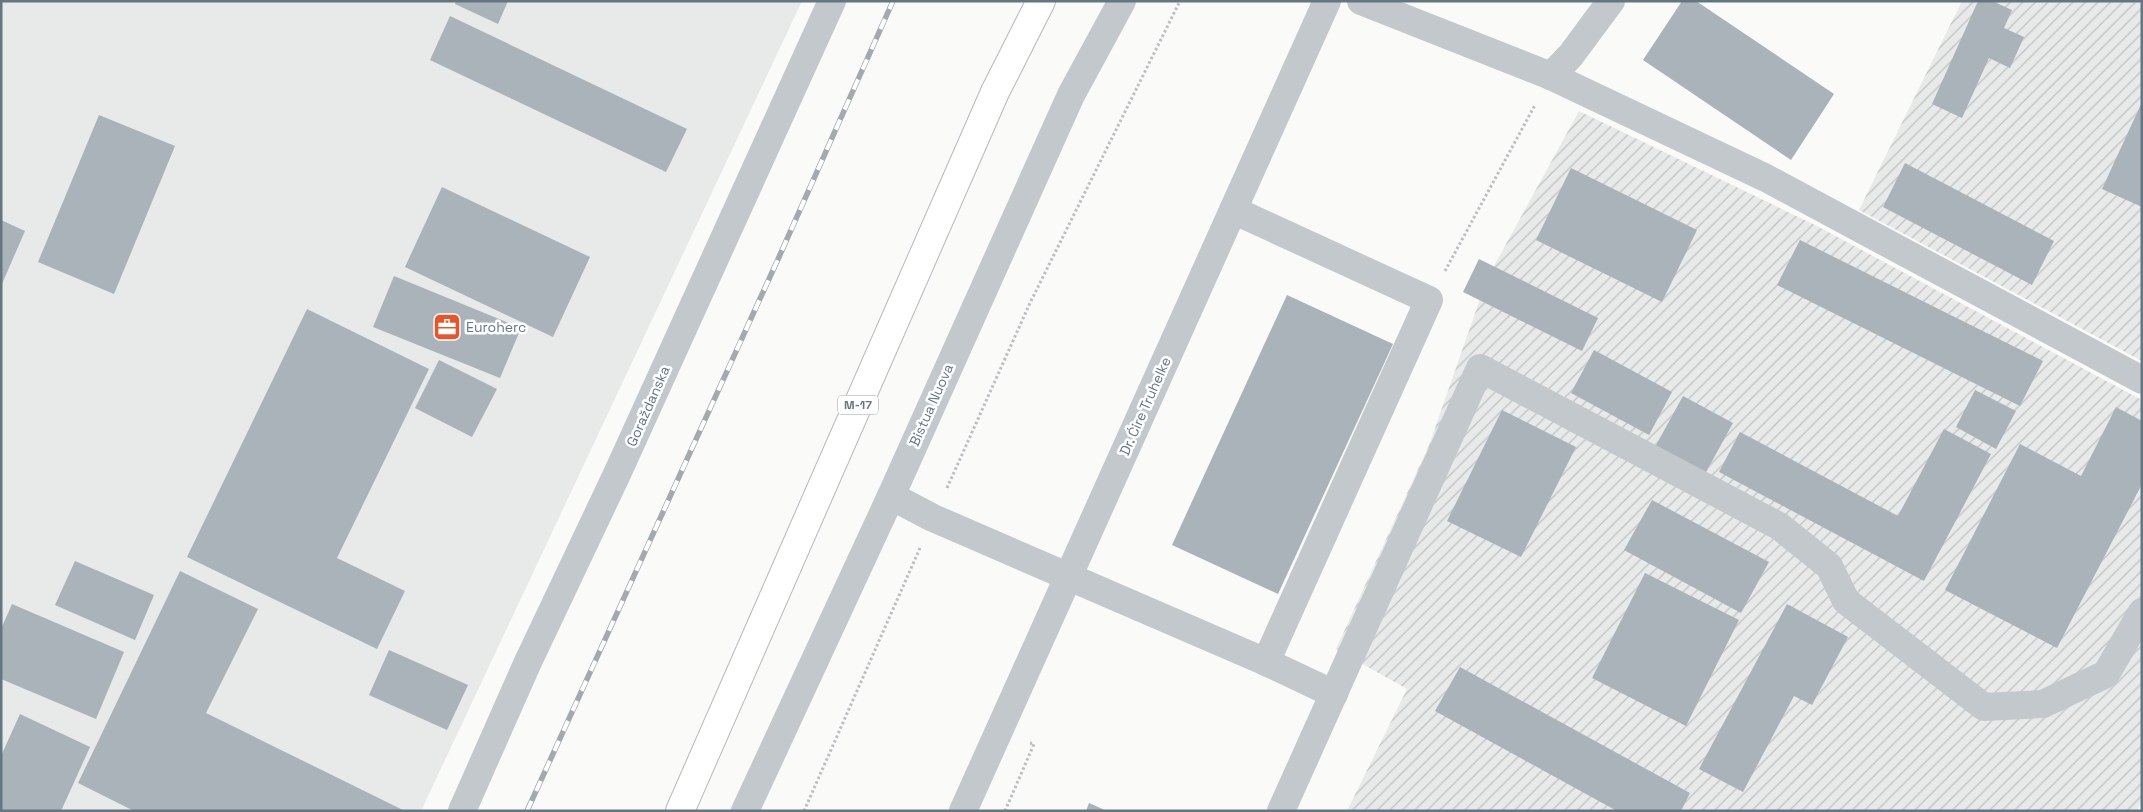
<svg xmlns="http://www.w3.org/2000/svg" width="2143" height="812" viewBox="0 0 2143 812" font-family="'Space Grotesk',sans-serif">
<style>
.built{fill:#e8e9e9}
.industrial{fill:url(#industrial-furrows)}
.building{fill:#aab3b9}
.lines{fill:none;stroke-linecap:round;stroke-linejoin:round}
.highway-casing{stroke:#b4b9bd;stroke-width:30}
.path{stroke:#bbbfc2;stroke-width:3;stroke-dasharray:2.5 2.5;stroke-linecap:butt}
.minor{stroke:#c3c8cc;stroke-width:28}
.highway{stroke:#fff;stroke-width:28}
.rail-casing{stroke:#a2aab0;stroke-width:5.5}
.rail{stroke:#fff;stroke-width:4;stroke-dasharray:11;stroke-linecap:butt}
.labels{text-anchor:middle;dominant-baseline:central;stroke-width:5;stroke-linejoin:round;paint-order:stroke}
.shield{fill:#fff;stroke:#939fa8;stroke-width:1}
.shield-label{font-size:12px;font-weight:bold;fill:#657683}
.poi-label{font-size:14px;fill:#657683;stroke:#fff;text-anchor:start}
.street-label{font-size:14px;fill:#657683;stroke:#fff}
</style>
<defs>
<pattern id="industrial-furrows" width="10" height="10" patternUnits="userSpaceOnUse" patternTransform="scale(1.25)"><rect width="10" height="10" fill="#e8e9e9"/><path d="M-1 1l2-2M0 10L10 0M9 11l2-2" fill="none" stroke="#c0c1c2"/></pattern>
</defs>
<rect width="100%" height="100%" fill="#fafaf8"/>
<!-- built -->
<path class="built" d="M1 1H802L421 811H1Z"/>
<!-- industrial -->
<g class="industrial">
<path d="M1962 1H2142V361L1859 210Z"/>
<path d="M1579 111 1815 225 2142 400V800L2137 811H1347L1407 689 1336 649 1429 445 1480 299 1494 266Z"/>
</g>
<!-- building -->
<g class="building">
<path d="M456 1H508L498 24 455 4Z"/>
<path d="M1682 1H1696L1834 94 1791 160 1643 60Z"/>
<path d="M1978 1H1992L2012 10 2004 28 2024 37 2010 68 1989 58 1962 118 1932 104Z"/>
<path d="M450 16 687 129 666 172 430 60Z"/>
<path d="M2142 102V207L2102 189Z"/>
<path d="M99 115 175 146 114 294 38 262Z"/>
<path d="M1905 163 2054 241 2032 285 1883 207Z"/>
<path d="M1571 168 1697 230 1662 302 1536 240Z"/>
<path d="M442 187 590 257 553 337 405 267Z"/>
<path d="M1 220 25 231 1 286Z"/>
<path d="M1800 240 2043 361 2020 406 1777 285Z"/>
<path d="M1479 259 1598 318 1582 351 1463 292Z"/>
<path d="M394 276 521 328 500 378 373 327Z"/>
<path d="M1287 295 1393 344 1278 594 1172 545Z"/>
<path d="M307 309 429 369 337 558 405 591 377 649 187 557Z"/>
<path d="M1594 350 1672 392 1649 435 1571 393Z"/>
<path d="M439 360 497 389 472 437 415 408Z"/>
<path d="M1975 390 2016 411 1996 449 1956 427Z"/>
<path d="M1683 396 1733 423 1705 474 1655 447Z"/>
<path d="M2116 407 2142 421V484L2057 648 1945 590 2020 444 2081 476Z"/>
<path d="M1502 410 1576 447 1521 557 1447 521Z"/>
<path d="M1944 429 1991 454 1924 581 1719 472 1740 432 1898 516Z"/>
<path d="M1652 500 1769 562 1741 613 1624 550Z"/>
<path d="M75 561 154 595 135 640 55 605Z"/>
<path d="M180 571 258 609 206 713 405 811H134L78 783Z"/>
<path d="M1645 573 1739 620 1686 726 1592 678Z"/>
<path d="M12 604 124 652 96 719 1 679V629Z"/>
<path d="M1787 604 1848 637 1812 705 1794 696 1743 792 1699 769Z"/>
<path d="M389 650 468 685 447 730 369 695Z"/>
<path d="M1460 667 1690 793 1681 811H1617L1435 711Z"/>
<path d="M20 714 90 747 61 811H1V756Z"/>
<path d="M1089 803 1107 811H1086Z"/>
</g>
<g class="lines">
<!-- highway casing -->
<g class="highway-casing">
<path id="highway" d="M680 811 995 92 1041 1"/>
</g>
<!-- path -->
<g class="path">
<path d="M1445 271 1535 105"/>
<path d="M947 488 1030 303 1180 1"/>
<path d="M804 811 920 548"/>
<path d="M1005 811 1034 744 1030 743"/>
</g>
<!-- minor -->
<g class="minor">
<path d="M1361 1 1551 76 1766 178 2142 380"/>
<path d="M1551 76 1571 55 1611 1"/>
<path d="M1233 210 1429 300 1266 662"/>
<path d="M891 496 933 518 1266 662 1334 694"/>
<path d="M462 811 527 664 617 474 832 1"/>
<path d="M745 811 891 496 1071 95 1122 1"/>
<path d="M963 811 1327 1"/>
<path d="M1281 811 1480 368 1779 526 1829 566 1846 601 1984 707 2043 704 2106 674 2142 612"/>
</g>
<!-- highway -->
<use href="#highway" class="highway"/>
<!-- rail casing -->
<g class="rail-casing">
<path id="rail" d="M527 811 779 257 893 1"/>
</g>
<!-- rail -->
<use href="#rail" class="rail"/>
</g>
<!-- icons -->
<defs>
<g id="office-square" transform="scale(1.4375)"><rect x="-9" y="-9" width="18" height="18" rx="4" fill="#e4572e" stroke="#fff"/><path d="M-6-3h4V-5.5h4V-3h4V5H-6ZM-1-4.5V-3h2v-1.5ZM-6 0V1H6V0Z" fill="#fff"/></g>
</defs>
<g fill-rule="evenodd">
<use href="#office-square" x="447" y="327"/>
</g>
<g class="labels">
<!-- shield labels -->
<rect class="shield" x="838" y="395.5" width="40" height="19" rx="4"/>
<g class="shield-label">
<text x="858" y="405">M-17</text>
</g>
<!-- poi labels -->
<g class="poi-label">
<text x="466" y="327">Euroherc</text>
</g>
<!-- street labels -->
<g class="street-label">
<text transform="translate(931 405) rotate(-66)">Bistua Nuova</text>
<text transform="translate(648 406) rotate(-66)">Goraždanska</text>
<text transform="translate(1145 406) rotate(-66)">Dr. Ćire Truhelke</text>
</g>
</g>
<!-- border -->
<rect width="2143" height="812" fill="none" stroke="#657683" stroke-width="5"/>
</svg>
